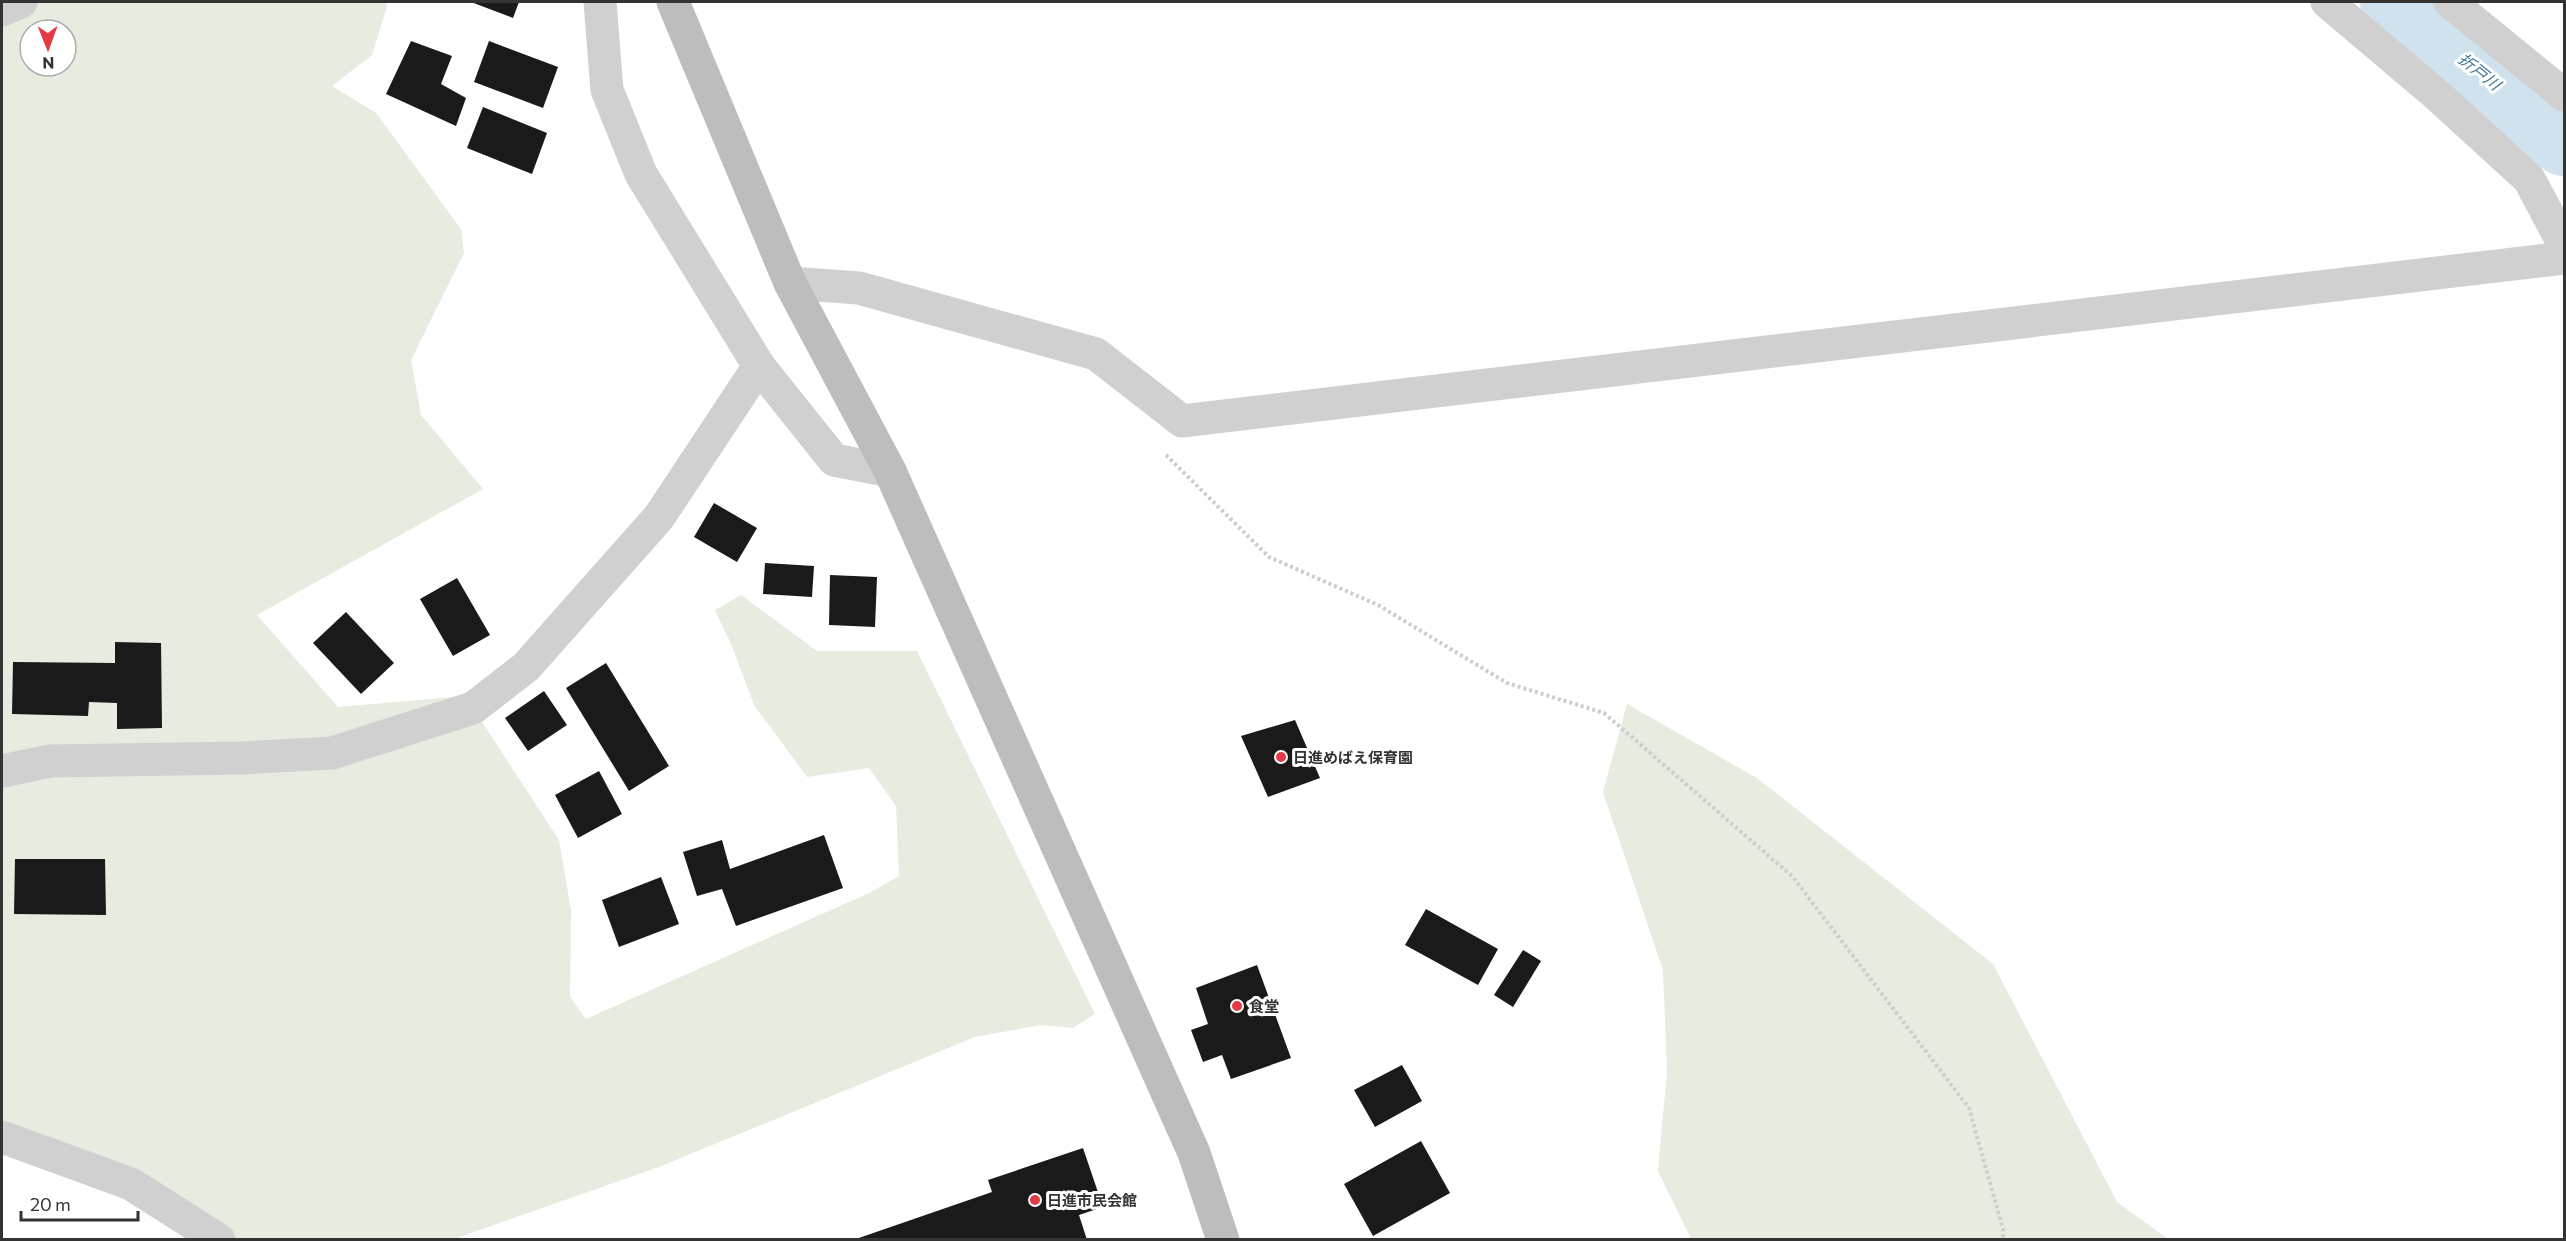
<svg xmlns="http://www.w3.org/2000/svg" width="2566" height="1241" viewBox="0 0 2566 1241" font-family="Commissioner,'Noto Sans JP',sans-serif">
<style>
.green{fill:#e6ecdf;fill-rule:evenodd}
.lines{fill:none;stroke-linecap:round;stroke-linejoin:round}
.river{stroke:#cfe2ee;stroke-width:70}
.building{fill:#1a1a1a}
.path{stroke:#cdcdcd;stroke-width:4;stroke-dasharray:3 3;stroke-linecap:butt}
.street{stroke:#d0d0d0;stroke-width:33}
.secondary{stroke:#bdbdbd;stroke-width:33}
.poi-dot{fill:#e63946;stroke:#fff;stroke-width:2}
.labels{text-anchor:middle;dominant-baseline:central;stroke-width:6;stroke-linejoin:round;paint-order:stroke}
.poi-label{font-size:15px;font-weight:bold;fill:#333;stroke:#fff;text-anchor:start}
.water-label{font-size:16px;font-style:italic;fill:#3f7597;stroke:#fff}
</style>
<rect width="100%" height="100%" fill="#fff"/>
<!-- green -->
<g class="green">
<path d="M2 2H386L387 6 372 55 332 86 376 113 461 229 464 253 411 360 421 415 483 489 257 615 338 707 465 696 559 840 571 910 570 997 586 1019 869 893 899 876 896 806 869 768 807 777 754 705 732 646 715 610 741 595 817 651H917L1095 1014 1073 1028 1041 1025 975 1037 659 1167 454 1239H226L2 1119ZM30 30H66V66H30Z"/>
<path d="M1627 704 1757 778 1993 964 2117 1202 2168 1239H1691L1658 1171 1667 1071 1663 970 1603 792Z"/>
</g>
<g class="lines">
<!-- river -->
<path class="river" d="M2395 2 2564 141"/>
</g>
<!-- building -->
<g class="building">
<path d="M471 2H519L513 18Z"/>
<path d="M411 41 452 56 441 84 466 98 456 126 386 94Z"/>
<path d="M489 41 558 67 543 108 474 82Z"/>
<path d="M483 107 547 133 532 174 467 148Z"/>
<path d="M714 503 757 528 737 562 694 537Z"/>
<path d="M765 563 814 566 812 597 763 594Z"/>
<path d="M830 575 877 577 875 627 829 625Z"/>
<path d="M457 578 490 635 453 656 420 599Z"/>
<path d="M346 612 394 663 361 694 313 643Z"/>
<path d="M115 642 161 643 162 728 117 729V703L89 702 88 716 12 714 13 662 115 663Z"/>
<path d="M606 663 669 766 629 791 566 688Z"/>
<path d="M544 691 567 725 528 751 505 718Z"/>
<path d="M1295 720 1320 778 1268 797 1241 736Z"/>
<path d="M599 771 622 814 578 838 555 795Z"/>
<path d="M824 835 843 888 736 926 722 889 697 896 683 852 722 840 730 869Z"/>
<path d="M15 859H105L106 915 14 914Z"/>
<path d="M661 877 679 924 619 947 602 900Z"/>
<path d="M1426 909 1498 949 1478 985 1405 945Z"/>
<path d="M1523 950 1541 961 1513 1007 1494 995Z"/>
<path d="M1257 965 1291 1058 1231 1079 1222 1055 1203 1062 1191 1030 1208 1024 1196 988Z"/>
<path d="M1402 1065 1422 1101 1375 1127 1354 1090Z"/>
<path d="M1421 1141 1450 1193 1373 1236 1344 1184Z"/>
<path d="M1083 1148 1103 1207 1079 1215 1087 1240H853L992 1192 988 1180Z"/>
</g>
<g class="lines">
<!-- path -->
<path class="path" d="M1166 455 1269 557 1378 605 1507 683 1604 713 1792 876 1969 1108 2003 1229V1240"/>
<!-- street -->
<g class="street">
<path d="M2327 2 2437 95 2529 179 2564 245"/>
<path d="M2450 2 2564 95"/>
<path d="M2 10 21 2"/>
<path d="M790 283 859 288 1096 354 1182 421 2564 258"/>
<path d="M759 366 834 460 890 471"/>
<path d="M2 771 50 761 241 758 332 753 473 708 526 667 659 517 759 366 641 174 607 90 600 2"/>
<path d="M2 1137 131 1184 219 1240"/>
</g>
<!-- secondary -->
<path class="secondary" d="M673 2 790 283 890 471 1194 1153 1223 1240"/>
</g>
<!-- markers -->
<g class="poi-dot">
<circle cx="1281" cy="757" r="6"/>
<circle cx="1237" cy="1006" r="6"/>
<circle cx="1035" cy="1200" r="6"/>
</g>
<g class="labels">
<!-- poi labels -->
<g class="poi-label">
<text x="1293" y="757">日進めばえ保育園</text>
<text x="1249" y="1006">食堂</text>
<text x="1047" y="1200">日進市民会館</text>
</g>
<!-- water labels -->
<g class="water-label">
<text transform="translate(2480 71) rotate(39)">折戸川</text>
</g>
</g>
<!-- border -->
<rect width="2566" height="1241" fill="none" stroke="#333333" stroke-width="6"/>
<!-- north arrow -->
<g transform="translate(48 48) rotate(179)"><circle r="28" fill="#ffffff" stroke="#adadad" stroke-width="1.5"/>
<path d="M0-4.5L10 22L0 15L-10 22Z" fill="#e63946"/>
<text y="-9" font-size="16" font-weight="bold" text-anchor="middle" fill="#333333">N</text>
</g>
<!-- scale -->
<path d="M21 1211v9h117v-9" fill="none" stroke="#333333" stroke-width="3"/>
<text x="30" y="1211" font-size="18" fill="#333333" stroke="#ffffff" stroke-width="4.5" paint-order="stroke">20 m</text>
</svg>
